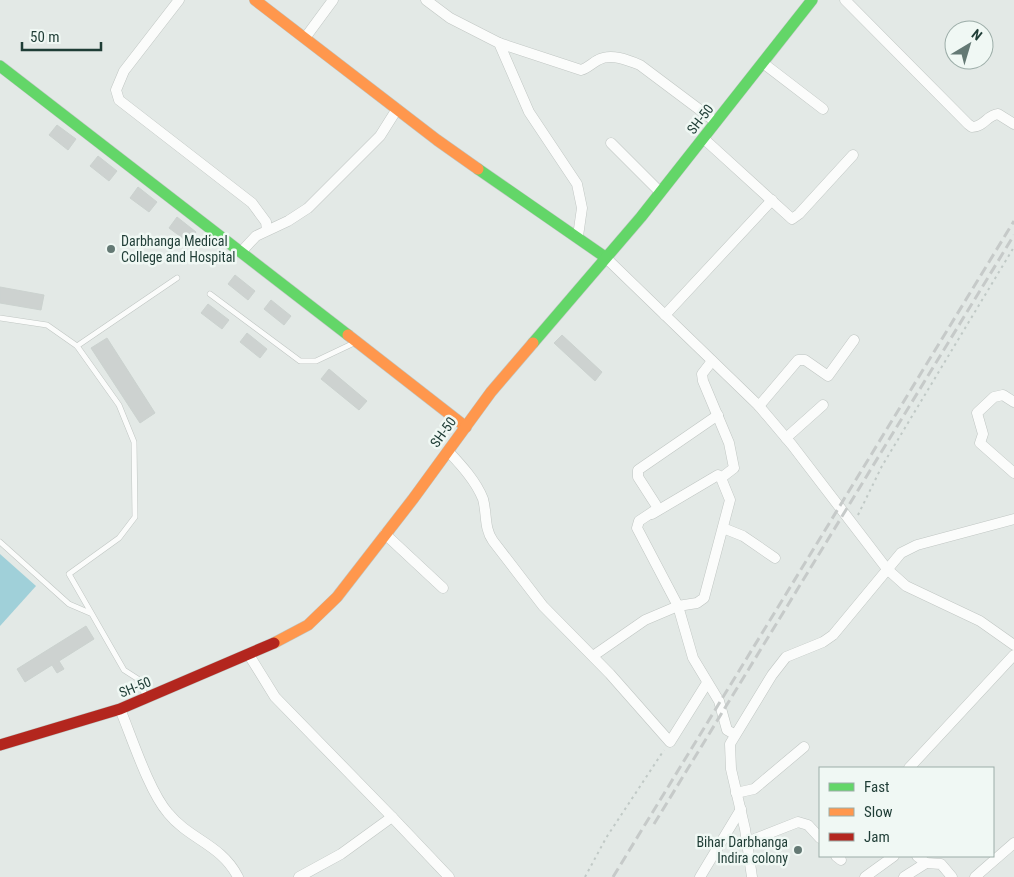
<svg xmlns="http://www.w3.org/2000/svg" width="1014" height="877" viewBox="0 0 1014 877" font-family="'Roboto Condensed',sans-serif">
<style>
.water{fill:#a0d0d9}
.building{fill:#cdd2d0;stroke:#cbd2cf}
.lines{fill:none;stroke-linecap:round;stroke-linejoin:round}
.lane-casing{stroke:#c0c6c3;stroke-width:6}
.street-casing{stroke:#c0c6c3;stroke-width:11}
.fast-casing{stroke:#bec6c3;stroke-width:12}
.slow-casing{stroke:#bec6c3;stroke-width:12}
.jam-casing{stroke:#bec6c3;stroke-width:12}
.path{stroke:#c0c9c6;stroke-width:2;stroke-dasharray:2.5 4;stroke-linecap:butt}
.lane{stroke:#fbfcfb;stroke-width:5}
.street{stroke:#fbfcfb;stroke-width:10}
.fast{stroke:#63d668;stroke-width:11}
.slow{stroke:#ff974d;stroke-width:11}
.jam{stroke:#b3261e;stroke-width:11}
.rail{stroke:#c6cac9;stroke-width:3;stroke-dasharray:10 5;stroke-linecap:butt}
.poi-dot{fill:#647974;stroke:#f0f8f4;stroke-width:2}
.labels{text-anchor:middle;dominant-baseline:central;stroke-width:5;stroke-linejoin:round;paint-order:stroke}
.street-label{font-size:14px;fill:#1f3d36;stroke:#f0f8f4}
.poi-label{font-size:14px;fill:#1f3d36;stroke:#f0f8f4;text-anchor:start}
</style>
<rect width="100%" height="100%" fill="#e3e9e6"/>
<!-- water -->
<path class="water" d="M0 554 36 586 0 626Z"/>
<!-- building -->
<g class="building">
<path d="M57 125 76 139 68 150 49 135Z"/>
<path d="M98 156 117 171 109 181 90 166Z"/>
<path d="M138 187 157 202 149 212 130 198Z"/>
<path d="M177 217 196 232 188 242 169 228Z"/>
<path d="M235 275 255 291 248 300 228 284Z"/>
<path d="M0 287 44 295 41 310 0 303Z"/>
<path d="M271 300 291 316 284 325 264 309Z"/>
<path d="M208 304 229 320 222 329 201 313Z"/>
<path d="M247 333 267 349 260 358 240 342Z"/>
<path d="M562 335 602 372 595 381 554 343Z"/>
<path d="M107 338 155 413 140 423 91 348Z"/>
<path d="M329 369 367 401 359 410 321 379Z"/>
<path d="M86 626 94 639 59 661 64 669 57 673 52 665 25 682 17 669Z"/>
</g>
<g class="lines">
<!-- lane casing -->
<g class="lane-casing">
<g id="lane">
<path d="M210 294 300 361H316L354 343"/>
<path d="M0 318 47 325 77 346 119 405 134 442 135 517 119 538 69 574 124 670 138 679 145 695"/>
<path d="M77 346 177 278"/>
<path d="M0 542 69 604 90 613"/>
</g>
</g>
<!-- street casing -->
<g class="street-casing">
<g id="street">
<path d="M179 0 124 71 116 90 119 100 252 203 266 222 267 230"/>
<path d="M426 0 450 18 499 43 529 112 577 184 582 208 578 236"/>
<path d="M845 0 968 124 972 127C984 127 987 115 998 114L1014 124"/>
<path d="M305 38 333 0"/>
<path d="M499 43 581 70C588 68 592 63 598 60 611 53 628 60 640 65L716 122"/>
<path d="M763 63 823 109"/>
<path d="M703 138 792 219 799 214 853 155"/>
<path d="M611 143 660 192"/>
<path d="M242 251 256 236 288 221 308 208 380 136 397 109"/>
<path d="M605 257 759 406 792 445 887 569 906 586 980 621 1014 645"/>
<path d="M665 315 772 200"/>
<path d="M712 361 702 374 703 381 729 443 734 468 721 478 730 500 704 598 697 603 678 606 693 658 719 701 727 730 734 734"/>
<path d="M1014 402 1003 395 994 397 977 413 983 434 980 443 1014 473"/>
<path d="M759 406 798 360H805L828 376 854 340"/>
<path d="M786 438 823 405"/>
<path d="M448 451C461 465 476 481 483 499 487 513 484 529 493 541L543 606 610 674 670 742 707 683"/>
<path d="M652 514 718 475"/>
<path d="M723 528 743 536 775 558"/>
<path d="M385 534 443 588"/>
<path d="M249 655 275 697 392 817 341 854 299 877"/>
<path d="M593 656 645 620 678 606 637 528 639 521 657 509 656 505 638 477V470L718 415"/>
<path d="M120 709C132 738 149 791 168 813 190 840 221 844 238 877"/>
<path d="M909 768 1014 655"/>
<path d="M736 793 754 789 804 747"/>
<path d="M392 817 449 877"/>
<path d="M747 842 798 822 808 825 820 838"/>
<path d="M836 856 841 860"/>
<path d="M917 856 926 863 941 864 952 877"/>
<path d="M700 877 741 809"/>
<path d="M752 877 745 829 731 769 730 744 772 675 786 657 823 642 833 635 901 553 917 545 1014 519"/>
<path d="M865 877 894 856"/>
<path d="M904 877 926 863"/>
<path d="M975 877 1014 843"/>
</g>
</g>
<!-- fast casing -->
<g class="fast-casing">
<g id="fast">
<path d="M0 66 348 335"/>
<path d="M478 169 605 257"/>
<path d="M533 343 641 217 812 0"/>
</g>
</g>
<!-- slow casing -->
<g class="slow-casing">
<g id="slow">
<path d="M255 0 437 140 478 169"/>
<path d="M348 335 466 427"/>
<path d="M274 643 308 625 337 597 413 499 491 392 533 343"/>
</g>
</g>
<!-- jam casing -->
<g class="jam-casing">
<path id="jam" d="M0 745 120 709 274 643"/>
</g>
<!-- path -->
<g class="path">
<path d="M858 515 882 466 1014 247"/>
<path d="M585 877 606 838 664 750"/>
</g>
<!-- lane -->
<use href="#lane" class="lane"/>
<!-- street -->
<use href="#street" class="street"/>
<!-- fast -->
<use href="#fast" class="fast"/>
<!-- slow -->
<use href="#slow" class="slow"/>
<!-- jam -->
<use href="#jam" class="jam"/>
<!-- rail -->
<g class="rail">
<path d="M654 824 1014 235"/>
<path d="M613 877 1014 221"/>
</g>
</g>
<!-- markers -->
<g class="poi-dot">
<circle cx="111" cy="249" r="5"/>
<circle cx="798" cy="850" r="5"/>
</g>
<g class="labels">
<!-- street labels -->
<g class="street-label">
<text transform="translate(700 119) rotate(-52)">SH-50</text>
<text transform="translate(443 432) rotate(-54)">SH-50</text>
<text transform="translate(135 687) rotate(-22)">SH-50</text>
</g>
<!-- poi labels -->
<g class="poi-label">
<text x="121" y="241">Darbhanga Medical<tspan x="121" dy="16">College and Hospital</tspan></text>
<text x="788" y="842" text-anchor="end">Bihar Darbhanga<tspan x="788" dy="16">Indira colony</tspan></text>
</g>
</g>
<!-- legend -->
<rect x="819" y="767" width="175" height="90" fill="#f0f8f4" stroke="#9cada8"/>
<rect x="829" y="783" width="25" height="8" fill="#63d668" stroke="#9cada8"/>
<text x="864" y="792" font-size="15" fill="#1f3d36">Fast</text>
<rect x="829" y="808" width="25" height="8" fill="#ff974d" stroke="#9cada8"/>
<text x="864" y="817" font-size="15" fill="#1f3d36">Slow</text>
<rect x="829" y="833" width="25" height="8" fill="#b3261e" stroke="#9cada8"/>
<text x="864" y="842" font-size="15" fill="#1f3d36">Jam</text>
<!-- north arrow -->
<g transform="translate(969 45) rotate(38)"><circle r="24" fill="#f0f8f4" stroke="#9cada8"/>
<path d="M0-4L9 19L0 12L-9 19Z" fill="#647974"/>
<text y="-8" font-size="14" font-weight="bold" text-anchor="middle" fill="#1f3d36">N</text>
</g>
<!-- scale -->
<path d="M22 42v8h79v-8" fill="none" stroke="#1f3d36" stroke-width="2.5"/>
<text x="30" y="42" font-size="15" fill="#1f3d36" stroke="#f0f8f4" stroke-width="4" paint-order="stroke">50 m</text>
</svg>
